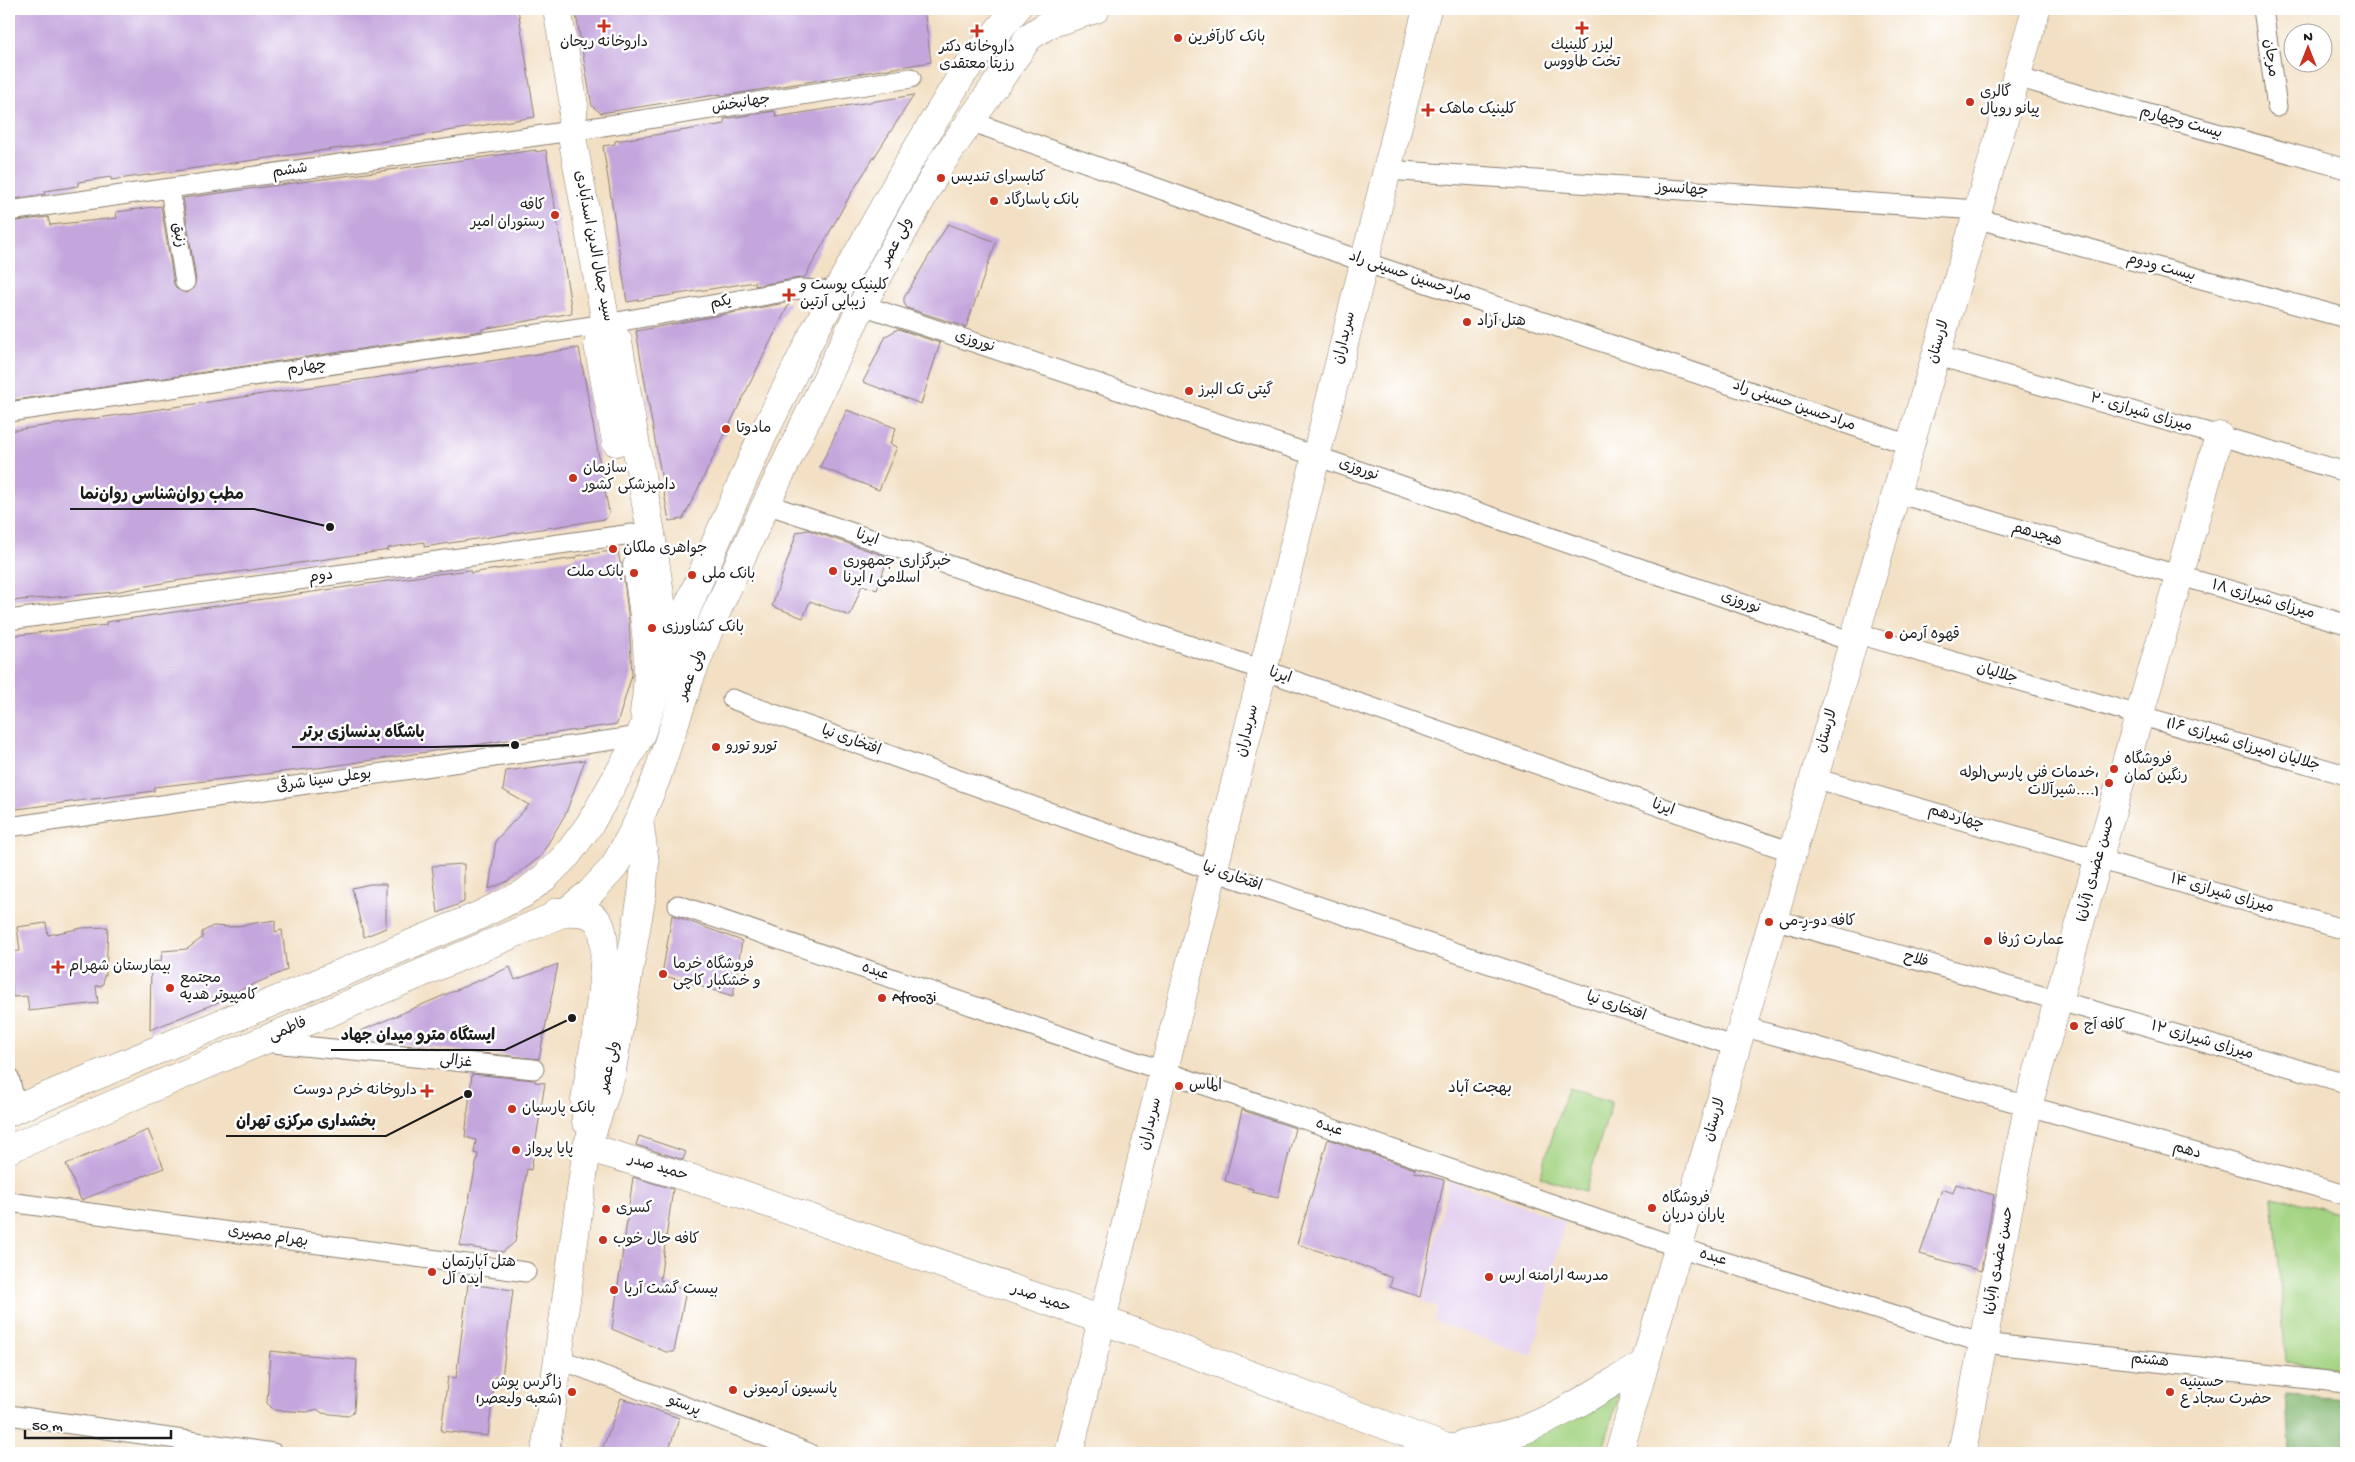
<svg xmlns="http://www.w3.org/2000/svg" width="2355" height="1462" viewBox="0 0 2355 1462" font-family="'Gochi Hand','Playpen Sans Arabic',sans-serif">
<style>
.built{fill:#e5d3f1}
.green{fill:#a4d483;stroke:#607850}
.forest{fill:#83b671;stroke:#506946}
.building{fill:#c4a6dd}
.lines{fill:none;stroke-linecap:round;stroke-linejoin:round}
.street-casing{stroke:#887e70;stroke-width:21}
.secondary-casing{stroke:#887e70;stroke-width:29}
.primary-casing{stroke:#887e70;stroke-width:29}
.street{stroke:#fff;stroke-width:19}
.secondary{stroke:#fff;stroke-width:28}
.primary{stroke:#fff;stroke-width:28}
.poi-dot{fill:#c8321e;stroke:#fff;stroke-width:2}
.labels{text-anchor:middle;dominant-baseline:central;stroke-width:5;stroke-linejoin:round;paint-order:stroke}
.poi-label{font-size:15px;fill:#1c1c1c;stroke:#fff;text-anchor:start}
.street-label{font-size:15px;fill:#1c1c1c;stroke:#fff}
.neighbourhood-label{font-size:16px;fill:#1c1c1c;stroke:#fff}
.leader{fill:none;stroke:#1c1c1c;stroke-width:2}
.callout-dot{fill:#1c1c1c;stroke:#fff;stroke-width:2}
.callout-label{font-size:16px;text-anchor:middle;font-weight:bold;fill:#1c1c1c;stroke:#fff;stroke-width:5;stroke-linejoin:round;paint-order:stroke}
</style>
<rect width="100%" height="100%" fill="#fff"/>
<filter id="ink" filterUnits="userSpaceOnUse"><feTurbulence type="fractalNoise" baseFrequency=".02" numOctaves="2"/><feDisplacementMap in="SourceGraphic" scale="10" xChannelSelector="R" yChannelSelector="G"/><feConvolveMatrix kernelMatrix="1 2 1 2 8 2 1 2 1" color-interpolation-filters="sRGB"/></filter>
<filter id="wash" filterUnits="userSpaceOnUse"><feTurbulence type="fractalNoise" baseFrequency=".0096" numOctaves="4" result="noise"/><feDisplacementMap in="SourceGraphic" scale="20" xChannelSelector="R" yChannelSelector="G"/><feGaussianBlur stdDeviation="1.12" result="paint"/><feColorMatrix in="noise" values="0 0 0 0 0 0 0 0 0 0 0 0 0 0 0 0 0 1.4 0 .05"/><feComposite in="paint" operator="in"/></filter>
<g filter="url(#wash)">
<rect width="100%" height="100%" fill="#f3e0c4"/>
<!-- built -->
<path class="built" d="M1449 1181 1565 1221 1532 1356 1434 1321 1438 1307 1421 1301Z"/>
<!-- green -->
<g class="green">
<path d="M1567 1088 1612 1102 1585 1191 1540 1177Z"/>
<path d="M2272 1196 2346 1214V1368L2286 1362Z"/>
<path d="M1624 1377 1602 1453H1529L1503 1443Z"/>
</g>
<!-- forest -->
<path class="forest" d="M2286 1395 2346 1399V1453H2289Z"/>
<g id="blocks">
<!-- building -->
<g class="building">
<path d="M9 9H518L535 117 348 147 111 180V177L78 182V186L45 191V194L9 200Z"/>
<path d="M575 9H924L931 62 721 96V94L601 113 592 106Z"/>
<path d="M914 95 850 195 805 277 755 286V282L627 302 603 146 615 144V141L725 124 724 119 775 111 776 117Z"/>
<path d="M536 150V152L546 150 572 313 482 329V331L9 401V222L48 217 50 225 117 218 116 212 161 206 174 284 177 289 186 293 192 290 196 280 183 198Z"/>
<path d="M948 224 996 242 966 327 907 308 904 303V298Z"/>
<path d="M790 302 683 519 669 521 636 331Z"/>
<path d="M898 329 940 343 921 404 863 382 886 336Z"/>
<path d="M579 348 609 513 606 519 424 547V542L388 548 389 550 168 582 115 592 9 601V431Z"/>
<path d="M847 410 896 428 890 444 897 447 879 490 820 467Z"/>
<path d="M808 530 888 557 877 590 862 585 850 616 810 601 803 618 772 606 797 532Z"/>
<path d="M618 550 620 563H622L629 622 632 675 617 724 325 767 154 787V791L9 810V636L106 625V622L429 575 470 570V573L576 558V556Z"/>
<path d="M585 760 566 813 540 857 508 881 489 889 496 840 529 805 503 790 506 771Z"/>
<path d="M464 864V902L438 913 432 866Z"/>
<path d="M370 884H386V928L364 937 352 888Z"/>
<path d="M672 915 742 941 733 996 662 975Z"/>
<path d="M275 920V932L282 930 287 970 233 993V996L150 1030 151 962 161 961 162 951 187 949 202 938V932L213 926 230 927Z"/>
<path d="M46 923 48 935 82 928 108 927 106 975H104L103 985 96 986 98 1003 29 1011 27 996 13 997 9 952 20 951 17 927Z"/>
<path d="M558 964 539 1059 356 1040V1033L510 967 515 980Z"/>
<path d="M472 1074 535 1080V1082L545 1083 531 1170 527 1169 515 1242 503 1252 460 1246 478 1154 474 1153 476 1140 465 1137Z"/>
<path d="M1242 1110 1295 1128 1278 1198 1252 1192 1253 1189 1225 1181Z"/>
<path d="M148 1130 164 1168 81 1200 66 1164Z"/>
<path d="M639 1136 686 1152 683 1160 636 1145Z"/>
<path d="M1328 1139 1415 1169 1414 1172 1444 1180 1420 1297 1390 1287 1392 1278 1353 1262 1297 1244Z"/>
<path d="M633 1177 673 1189 660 1280 686 1290 674 1352H666L612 1329Z"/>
<path d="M1956 1184 1994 1195 1981 1271 1920 1254 1942 1189 1953 1193Z"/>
<path d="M468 1284 513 1290 502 1377 495 1376 488 1436 441 1431 448 1377 456 1378Z"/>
<path d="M270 1351 357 1360 354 1411 348 1416 322 1413 317 1409 307 1412 274 1410 267 1403Z"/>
<path d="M621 1398 679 1418 668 1453H601Z"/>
</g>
</g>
</g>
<g filter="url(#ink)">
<use href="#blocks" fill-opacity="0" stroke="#887e70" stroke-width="1"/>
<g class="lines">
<!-- street casing -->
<g class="street-casing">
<g id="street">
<path d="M2263 9 2277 107"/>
<path d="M2016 77 2346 169"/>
<path d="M970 121 1364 262 1910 445"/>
<path d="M1387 170 1977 210"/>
<path d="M170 189 185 282"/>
<path d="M9 211 571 131 911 78"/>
<path d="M1975 218 2346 318"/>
<path d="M862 305 1316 456 1853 642"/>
<path d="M1935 355 2346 472"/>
<path d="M9 412 606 324 800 289 836 291"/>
<path d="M1896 493 2346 624"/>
<path d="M766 504 1263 670 1792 852"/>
<path d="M9 620 632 534"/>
<path d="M1855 633 2346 775"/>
<path d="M732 699 1214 871 1736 1047"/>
<path d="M1814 778 2346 930"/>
<path d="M9 827 640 736"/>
<path d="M678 905 1678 1247 1983 1343 2346 1383"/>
<path d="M1773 919 2346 1083"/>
<path d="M1742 1026 2346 1195"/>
<path d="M263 1042 534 1069"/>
<path d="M9 1077 17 1108"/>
<path d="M9 1202 526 1272"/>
<path d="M559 1359 809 1453"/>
<path d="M9 1415 273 1453"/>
</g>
</g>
<!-- secondary casing -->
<g class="secondary-casing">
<g id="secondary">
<path d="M557 9 574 105 571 131 606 324 618 341 651 533 669 655"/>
<path d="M606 324 598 344 616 442"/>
<path d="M637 566C644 614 653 664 644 712"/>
<path d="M587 1147 736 1192 1102 1320 1447 1448 1475 1447 1493 1453"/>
<path d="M1465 1443C1483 1440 1501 1438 1518 1432 1562 1416 1604 1387 1644 1364"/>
<path d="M1069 1453 1427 9"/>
<path d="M1619 1453 2036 9"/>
<path d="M1962 1453 2028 1106 2219 436"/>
</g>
</g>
<!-- primary casing -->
<g class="primary-casing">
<g id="primary">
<path d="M557 912C570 912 591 909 599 923 615 948 590 1066 585 1100L586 1121"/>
<path d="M9 1112 478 916 523 894 545 877 568 854 590 824 640 736 688 606 760 441 815 330 909 162 963 73 1016 9"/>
<path d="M9 1149 567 911 590 893 614 867 639 820 656 779 690 678 715 615 766 504 862 305 942 162 1029 37 1049 24 1096 9"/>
<path d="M545 1453 587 1147 611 1076 642 894 645 863 639 820"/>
</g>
</g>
<!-- street -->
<use href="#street" class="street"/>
<!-- secondary -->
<use href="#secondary" class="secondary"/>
<!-- primary -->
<use href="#primary" class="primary"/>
</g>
</g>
<!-- markers -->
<g class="poi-dot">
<path d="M601.5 18.5h5v5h5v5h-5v5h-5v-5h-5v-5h5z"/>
<path d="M1579.5 20.5h5v5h5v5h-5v5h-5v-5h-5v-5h5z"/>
<path d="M974.5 23.5h5v5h5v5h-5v5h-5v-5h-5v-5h5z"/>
<circle cx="1178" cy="38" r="5"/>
<circle cx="1970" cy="102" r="5"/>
<path d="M1425.5 102.5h5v5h5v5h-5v5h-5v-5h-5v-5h5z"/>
<circle cx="941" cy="178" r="5"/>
<circle cx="994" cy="201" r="5"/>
<circle cx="555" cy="215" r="5"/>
<path d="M786.5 287.5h5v5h5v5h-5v5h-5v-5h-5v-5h5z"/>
<circle cx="1467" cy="322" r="5"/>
<circle cx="1189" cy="391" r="5"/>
<circle cx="726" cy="429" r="5"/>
<circle cx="573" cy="478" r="5"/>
<circle cx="613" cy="549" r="5"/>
<circle cx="833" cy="571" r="5"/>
<circle cx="634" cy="573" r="5"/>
<circle cx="692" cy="575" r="5"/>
<circle cx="652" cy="628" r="5"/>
<circle cx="1889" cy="635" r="5"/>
<circle cx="716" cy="747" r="5"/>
<circle cx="2114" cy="769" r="5"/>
<circle cx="2109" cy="783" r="5"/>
<circle cx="1769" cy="922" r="5"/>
<circle cx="1988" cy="941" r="5"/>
<path d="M55.5 959.5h5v5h5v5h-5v5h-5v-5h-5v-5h5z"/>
<circle cx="663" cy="974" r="5"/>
<circle cx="170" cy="988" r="5"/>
<circle cx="882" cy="998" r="5"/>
<circle cx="2074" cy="1026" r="5"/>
<circle cx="1179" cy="1086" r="5"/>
<path d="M424.5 1083.5h5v5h5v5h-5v5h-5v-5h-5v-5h5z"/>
<circle cx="512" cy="1109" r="5"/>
<circle cx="516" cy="1150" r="5"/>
<circle cx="1652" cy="1208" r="5"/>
<circle cx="606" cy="1209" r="5"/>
<circle cx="603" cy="1240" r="5"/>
<circle cx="432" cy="1272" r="5"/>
<circle cx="1489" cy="1277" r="5"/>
<circle cx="614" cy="1290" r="5"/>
<circle cx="733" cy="1390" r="5"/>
<circle cx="572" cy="1392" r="5"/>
<circle cx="2170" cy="1392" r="5"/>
</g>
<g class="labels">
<!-- poi labels -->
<g class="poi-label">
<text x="1188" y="38">بانک کارآفرین</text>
<text x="604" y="43" text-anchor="middle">داروخانه ریحان</text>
<text x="1582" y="46" text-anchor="middle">ليزر كلينيك<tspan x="1582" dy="17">تخت طاووس</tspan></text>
<text x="977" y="48" text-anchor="middle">داروخانه دکتر<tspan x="977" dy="17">رزیتا معتقدی</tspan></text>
<text x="1980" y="93">گالری<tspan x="1980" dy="17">پیانو رویال</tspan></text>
<text x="1439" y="110">کلینیک ماهک</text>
<text x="951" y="178">کتابسرای تندیس</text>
<text x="1004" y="201">بانک پاسارگاد</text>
<text x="545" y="206" text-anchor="end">کافه<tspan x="545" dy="17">رستوران امیر</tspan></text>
<text x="800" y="286">کلینیک پوست و<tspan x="800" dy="17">زیبایی آرتین</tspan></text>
<text x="1477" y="322">هتل آراد</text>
<text x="1199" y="391">گیتی تک البرز</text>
<text x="736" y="429">مادوتا</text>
<text x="583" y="469">سازمان<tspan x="583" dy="17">دامپزشکی کشور</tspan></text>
<text x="623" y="549">جواهری ملکان</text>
<text x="843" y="562">خبرگزاری جمهوری<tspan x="843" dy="17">اسلامی / ایرنا</tspan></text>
<text x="624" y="573" text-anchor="end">بانک ملت</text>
<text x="702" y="575">بانک ملی</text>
<text x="662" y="628">بانک کشاورزی</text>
<text x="1899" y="635">قهوه آرمن</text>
<text x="726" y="747">تورو تورو</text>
<text x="2124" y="760">فروشگاه<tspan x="2124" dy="17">رنگین کمان</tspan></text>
<text x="2099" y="774" text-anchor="end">خدمات فنی پارسی(لوله،<tspan x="2099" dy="17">شیرآلات....)</tspan></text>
<text x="1779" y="922">کافه دو-رِ-می</text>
<text x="1998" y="941">عمارت ژرفا</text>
<text x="673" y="965">فروشگاه خرما<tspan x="673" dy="17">و خشکبار کاچی</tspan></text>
<text x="69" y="967">بيمارستان شهرام</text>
<text x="180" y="979">مجتمع<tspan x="180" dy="17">کامپیوتر هدیه</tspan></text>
<text x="892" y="998">Afroozi</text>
<text x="2084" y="1026">کافه آج</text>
<text x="1189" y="1086">الماس</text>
<text x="417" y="1091" text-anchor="end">داروخانه خرم دوست</text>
<text x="522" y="1109">بانک پارسیان</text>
<text x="526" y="1150">پایا پرواز</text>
<text x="1662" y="1199">فروشگاه<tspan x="1662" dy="17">یاران دریان</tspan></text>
<text x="616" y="1209">كسرى</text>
<text x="613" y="1240">کافه حال خوب</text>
<text x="442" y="1263">هتل آپارتمان<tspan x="442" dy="17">ایده آل</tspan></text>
<text x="1499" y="1277">مدرسه ارامنه ارس</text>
<text x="624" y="1290">بیست گشت آریا</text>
<text x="562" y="1383" text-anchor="end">زاگرس پوش<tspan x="562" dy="17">(شعبه ولیعصر)</tspan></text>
<text x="2180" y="1383">حسینیه<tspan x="2180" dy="17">حضرت سجاد ع</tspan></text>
<text x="743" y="1390">پانسیون آرمیونی</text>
</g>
<!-- street labels -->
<g class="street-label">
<text transform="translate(2270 58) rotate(82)">مرجان</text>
<text transform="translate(741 104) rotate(-9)">جهانبخش</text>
<text transform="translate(2181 123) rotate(16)">بیست وچهارم</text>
<text transform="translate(290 171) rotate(-8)">ششم</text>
<text transform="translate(1682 190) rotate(4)">جهانسوز</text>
<text transform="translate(178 235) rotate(81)">زنبق</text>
<text transform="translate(897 242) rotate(-62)">ولی عصر</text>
<text transform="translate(593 246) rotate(79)">سید جمال الدین اسدآبادی</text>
<text transform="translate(2161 268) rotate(15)">بیست ودوم</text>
<text transform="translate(1410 277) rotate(19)">مرادحسین حسینی راد</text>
<text transform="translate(721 303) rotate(-10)">یکم</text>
<text transform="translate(1345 338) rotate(-76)">سربداران</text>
<text transform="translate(975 342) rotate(18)">نوروزی</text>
<text transform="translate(1939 342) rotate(-74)">لارستان</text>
<text transform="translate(307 368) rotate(-8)">چهارم</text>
<text transform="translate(1794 406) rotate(19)">مرادحسین حسینی راد</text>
<text transform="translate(2141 413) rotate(16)">میرزای شیرازی ۲۰</text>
<text transform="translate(1359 470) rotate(19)">نوروزی</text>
<text transform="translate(2037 535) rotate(16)">هیجدهم</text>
<text transform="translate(867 538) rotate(19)">ايرنا</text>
<text transform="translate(321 577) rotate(-8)">دوم</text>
<text transform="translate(2263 600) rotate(16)">میرزای شیرازی ۱۸</text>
<text transform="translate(1741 603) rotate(19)">نوروزی</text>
<text transform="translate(1997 674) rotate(16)">جلالیان</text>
<text transform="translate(692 675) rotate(-69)">ولی عصر</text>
<text transform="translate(1280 676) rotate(19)">ايرنا</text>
<text transform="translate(1248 731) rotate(-76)">سربداران</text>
<text transform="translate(1827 731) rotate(-74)">لارستان</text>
<text transform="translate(851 741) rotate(20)">افتخاری نیا</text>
<text transform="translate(2243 745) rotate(16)">جلالیان (میرزای شیرازی ۱۶)</text>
<text transform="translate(324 781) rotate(-8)">بوعلی سینا شرقی</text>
<text transform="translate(1663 808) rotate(19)">ايرنا</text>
<text transform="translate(1956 818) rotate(16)">چهاردهم</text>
<text transform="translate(2096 869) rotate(-74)">حسن عضدی (آبان)</text>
<text transform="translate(1232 877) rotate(19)">افتخاری نیا</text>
<text transform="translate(2222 894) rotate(16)">میرزای شیرازی ۱۴</text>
<text transform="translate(1916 960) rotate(16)">فلاح</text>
<text transform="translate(875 972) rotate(19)">عبده</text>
<text transform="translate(1616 1007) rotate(19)">افتخاری نیا</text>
<text transform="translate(288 1030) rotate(-23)">فاطمی</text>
<text transform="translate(2202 1041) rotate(16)">میرزای شیرازی ۱۲</text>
<text transform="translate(456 1062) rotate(6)">غزالی</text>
<text transform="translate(610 1067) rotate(-77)">ولی عصر</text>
<text transform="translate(1715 1120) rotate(-74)">لارستان</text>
<text transform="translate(1151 1124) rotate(-76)">سربداران</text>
<text transform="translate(1329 1128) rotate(19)">عبده</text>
<text transform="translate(2187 1151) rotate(16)">دهم</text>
<text transform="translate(658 1168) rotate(17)">حمید صدر</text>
<text transform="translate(268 1237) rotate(8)">بهرام مصیری</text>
<text transform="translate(1713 1258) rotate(17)">عبده</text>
<text transform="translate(1999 1261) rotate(-79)">حسن عضدی (آبان)</text>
<text transform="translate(1041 1299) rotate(19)">حمید صدر</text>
<text transform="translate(2150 1361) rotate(6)">هشتم</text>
<text transform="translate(684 1406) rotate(21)">پرستو</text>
</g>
<!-- neighbourhood labels -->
<g class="neighbourhood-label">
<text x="1480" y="1089">بهجت آباد</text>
</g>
</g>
<!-- callouts -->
<path class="leader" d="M330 527L254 509H70M515 745L435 747H292M572 1018L505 1050H331M468 1094L386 1136H226"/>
<g class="callout-dot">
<circle cx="330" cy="527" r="5"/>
<circle cx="515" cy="745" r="5"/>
<circle cx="572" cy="1018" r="5"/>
<circle cx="468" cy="1094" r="5"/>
</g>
<g class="callout-label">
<text x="162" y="499">مطب روان‌شناسی روان‌نما</text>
<text x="363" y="737">باشگاه بدنسازی برتر</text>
<text x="418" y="1040">ایستگاه مترو میدان جهاد</text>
<text x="306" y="1126">بخشداری مرکزی تهران</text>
</g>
<!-- margin -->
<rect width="2355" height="1462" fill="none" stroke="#fff" stroke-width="30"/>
<!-- north arrow -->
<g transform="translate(2308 48)"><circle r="24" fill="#ffffff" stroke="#a4a4a4"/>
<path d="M0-4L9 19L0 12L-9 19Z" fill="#c8321e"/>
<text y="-8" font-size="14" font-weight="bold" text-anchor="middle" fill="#1c1c1c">N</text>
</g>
<!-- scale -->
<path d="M25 1430v8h146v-8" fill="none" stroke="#1c1c1c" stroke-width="2.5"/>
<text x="32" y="1430" font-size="15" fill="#1c1c1c" stroke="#ffffff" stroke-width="4" paint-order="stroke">50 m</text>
</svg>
